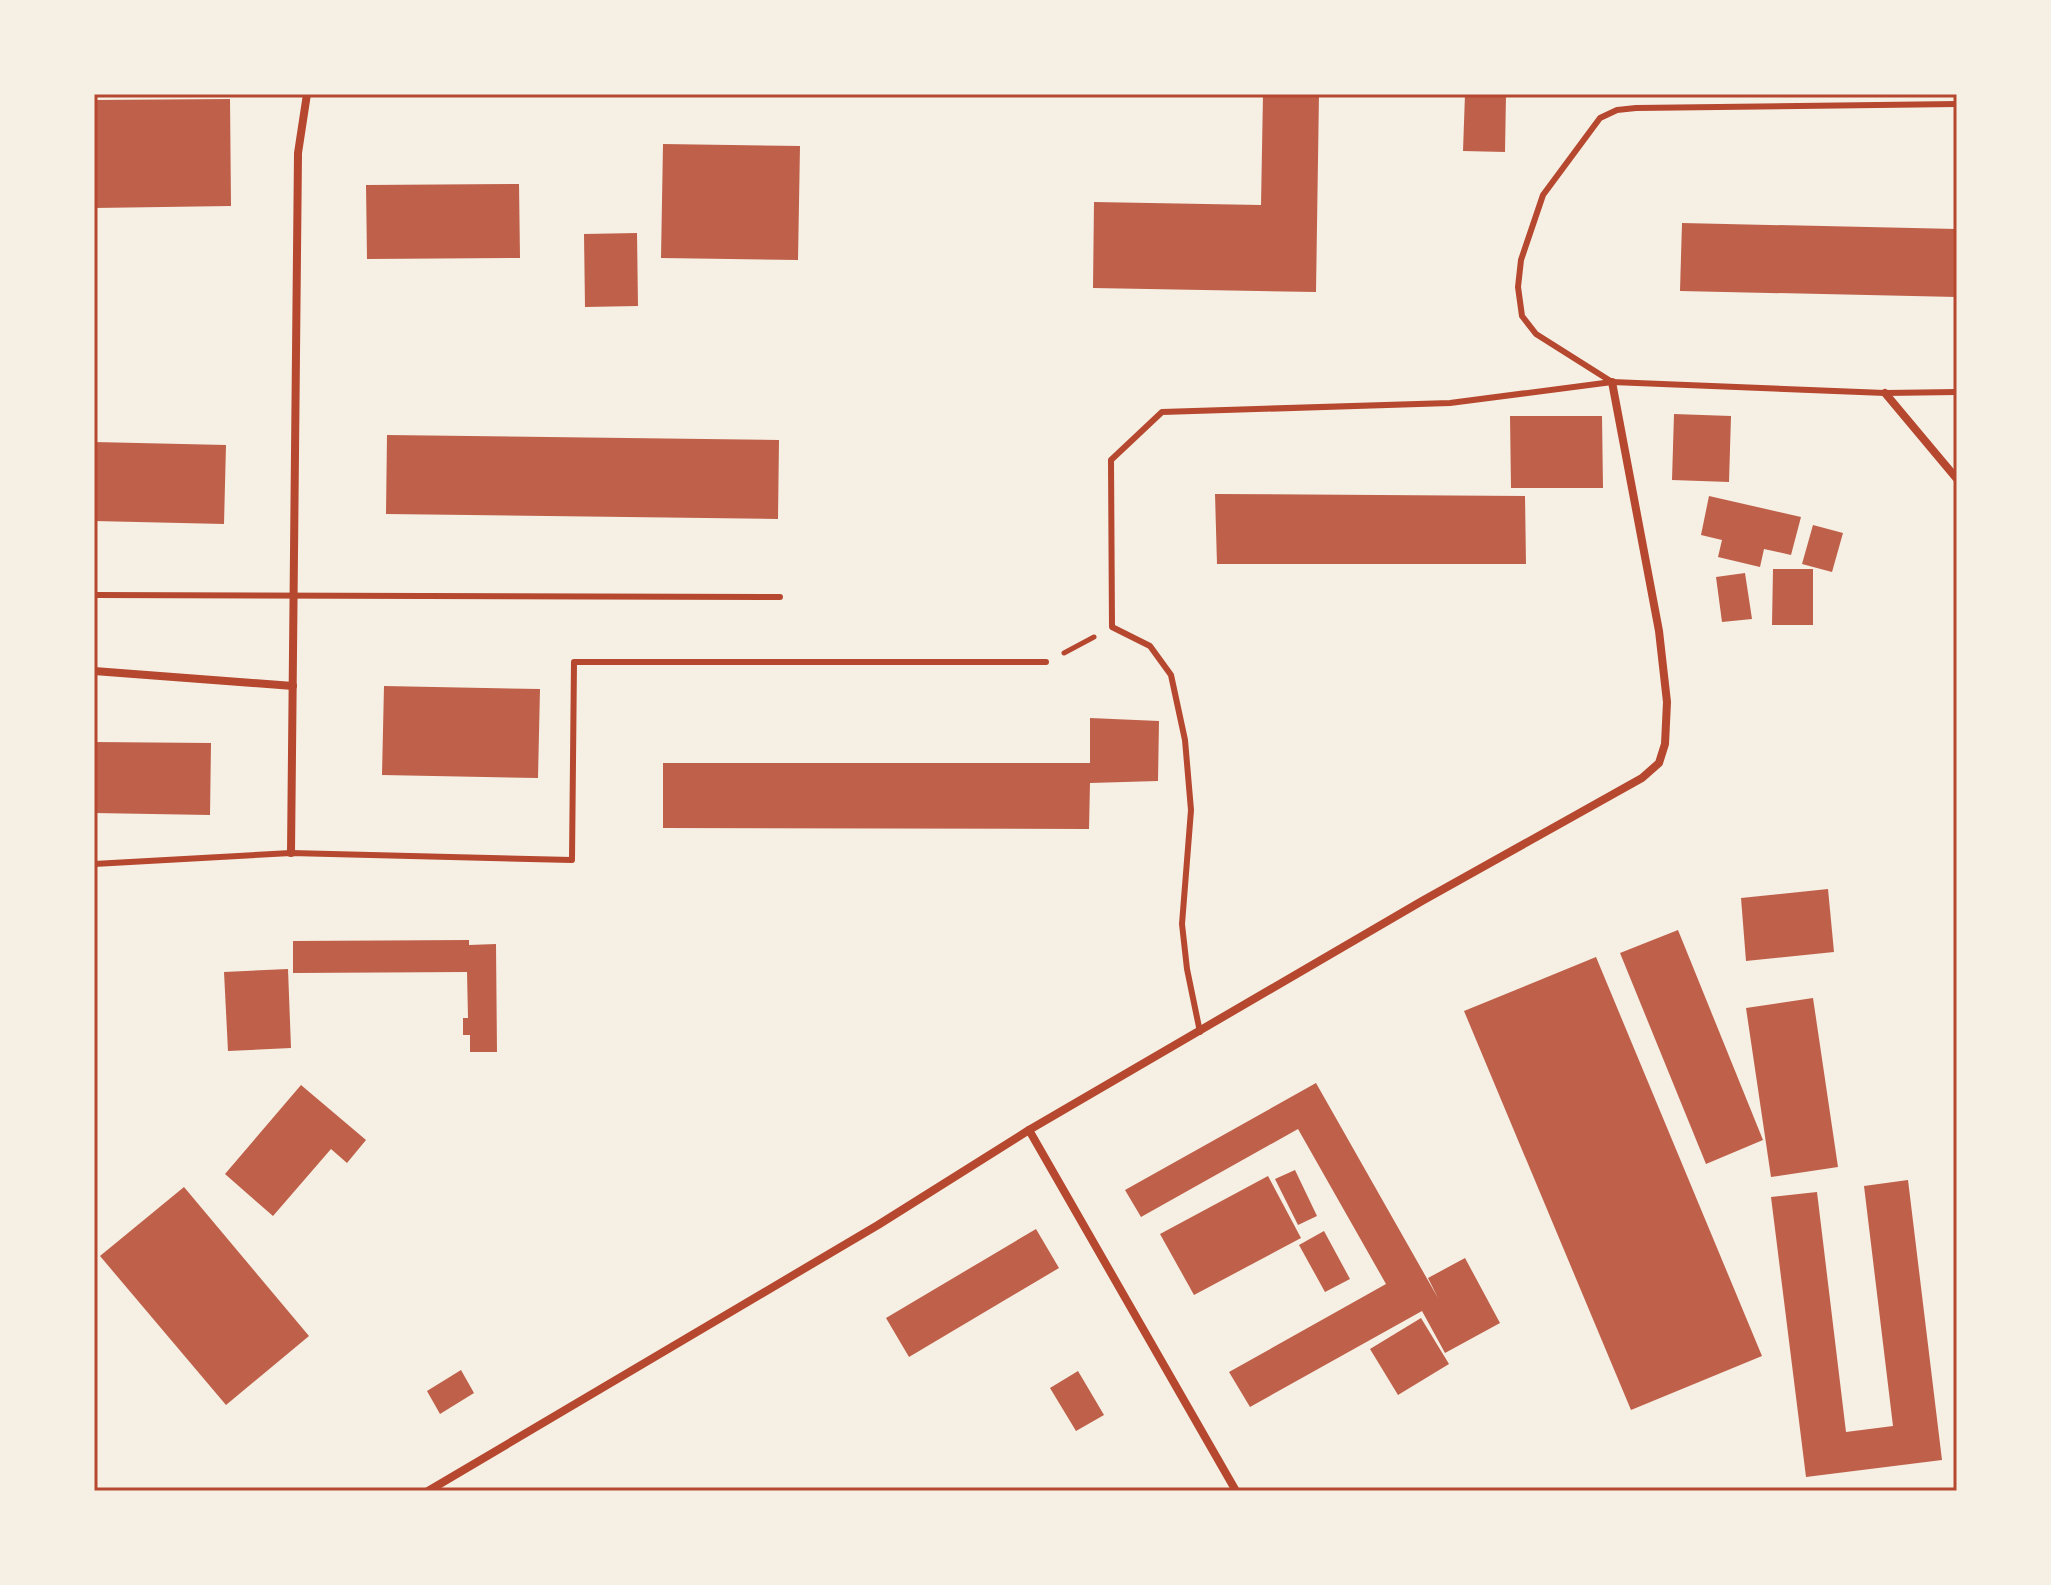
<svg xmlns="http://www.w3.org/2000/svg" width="2051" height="1585" viewBox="0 0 2051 1585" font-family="Inter,sans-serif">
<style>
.building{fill:#bf614a}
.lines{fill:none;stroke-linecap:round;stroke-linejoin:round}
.path{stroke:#b5482f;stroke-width:5}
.service{stroke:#b5482f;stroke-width:6}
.minor{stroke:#b5482f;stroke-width:8}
.neatline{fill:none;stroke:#b5482f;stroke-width:3}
</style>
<rect width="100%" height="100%" fill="#f6efe4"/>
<!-- building -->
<g class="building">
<path d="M1263 94H1319L1316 292 1093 288 1094 202 1261 205Z"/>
<path d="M1465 94H1506L1505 152 1463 151Z"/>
<path d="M230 99 231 206 94 208V100Z"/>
<path d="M663 144 800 146 798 260 661 258Z"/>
<path d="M519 184 520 258 367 259 366 185Z"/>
<path d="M1682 223 1957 229V297L1680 291Z"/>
<path d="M637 233 638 306 585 307 584 234Z"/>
<path d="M1674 414 1731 416 1729 482 1672 480Z"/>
<path d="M1510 416H1602L1603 488H1511Z"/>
<path d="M387 435 779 440 778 519 386 514Z"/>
<path d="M94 442 226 445 224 524 94 521Z"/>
<path d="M1215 494 1525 496 1526 564H1217Z"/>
<path d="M1709 496 1801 517 1791 555 1764 549 1760 567 1718 557 1722 540 1701 535Z"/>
<path d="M1813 525 1843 533 1832 572 1802 564Z"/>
<path d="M1773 569H1813V625H1772Z"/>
<path d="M1745 573 1752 619 1722 622 1716 577Z"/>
<path d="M384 686 540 689 538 778 382 775Z"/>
<path d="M1090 718 1159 721 1158 781 1090 783 1089 829 663 828V763H1090Z"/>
<path d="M94 742 211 743 210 815 94 813Z"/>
<path d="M1828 889 1834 952 1746 961 1741 898Z"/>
<path d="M1678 930 1763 1140 1706 1164 1620 953Z"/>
<path d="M469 940V945L496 944 497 1052H470V1035H463V1018H468L467 972 293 973V941Z"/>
<path d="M1596 957 1762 1356 1631 1410 1464 1011Z"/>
<path d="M288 969 291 1048 228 1051 224 972Z"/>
<path d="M1813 998 1838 1167 1771 1177 1746 1008Z"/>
<path d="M1316 1083 1438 1298 1428 1278 1465 1258 1500 1323 1445 1353 1422 1311 1250 1407 1229 1372 1386 1284 1298 1129 1141 1217 1125 1190Z"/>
<path d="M301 1085 366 1140 347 1163 331 1149 273 1216 225 1174Z"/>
<path d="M1295 1170 1317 1216 1298 1225 1275 1179Z"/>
<path d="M1268 1176 1301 1238 1194 1295 1160 1234Z"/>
<path d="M1908 1180 1942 1460 1806 1477 1771 1197 1817 1192 1846 1432 1893 1426 1864 1186Z"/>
<path d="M184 1187 309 1336 226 1405 100 1256Z"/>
<path d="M1036 1229 1059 1268 909 1357 886 1318Z"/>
<path d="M1324 1231 1350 1279 1325 1292 1299 1245Z"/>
<path d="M1421 1318 1449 1364 1398 1395 1370 1349Z"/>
<path d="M461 1370 474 1393 440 1414 427 1391Z"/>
<path d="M1078 1371 1104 1415 1076 1431 1050 1388Z"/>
</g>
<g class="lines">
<!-- path -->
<path class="path" d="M1064 653 1094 637"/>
<!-- service -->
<g class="service">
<path d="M1612 382 1536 334 1522 316 1518 287 1521 260 1543 195 1600 118 1617 110 1636 108 1957 104"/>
<path d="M94 595 780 597"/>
<path d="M94 864 291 853 572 860 574 662H1046"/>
<path d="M1200 1032 1187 969 1182 924 1191 810 1185 740 1171 675 1150 646 1112 627 1111 460 1162 412 1450 403 1612 382 1885 393 1957 392"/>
</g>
<!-- minor -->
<g class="minor">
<path d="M1885 393 1957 479"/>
<path d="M94 671 293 686"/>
<path d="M291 853 298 153 307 94"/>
<path d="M1029 1130 1236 1491"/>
<path d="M428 1491 878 1225 1029 1130 1422 901 1642 778 1659 763 1665 744 1667 702 1659 631 1612 382"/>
</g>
</g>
<!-- border -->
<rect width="2051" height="1585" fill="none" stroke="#f6efe4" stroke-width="192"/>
<rect x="96" y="96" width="1859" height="1393" class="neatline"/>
</svg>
